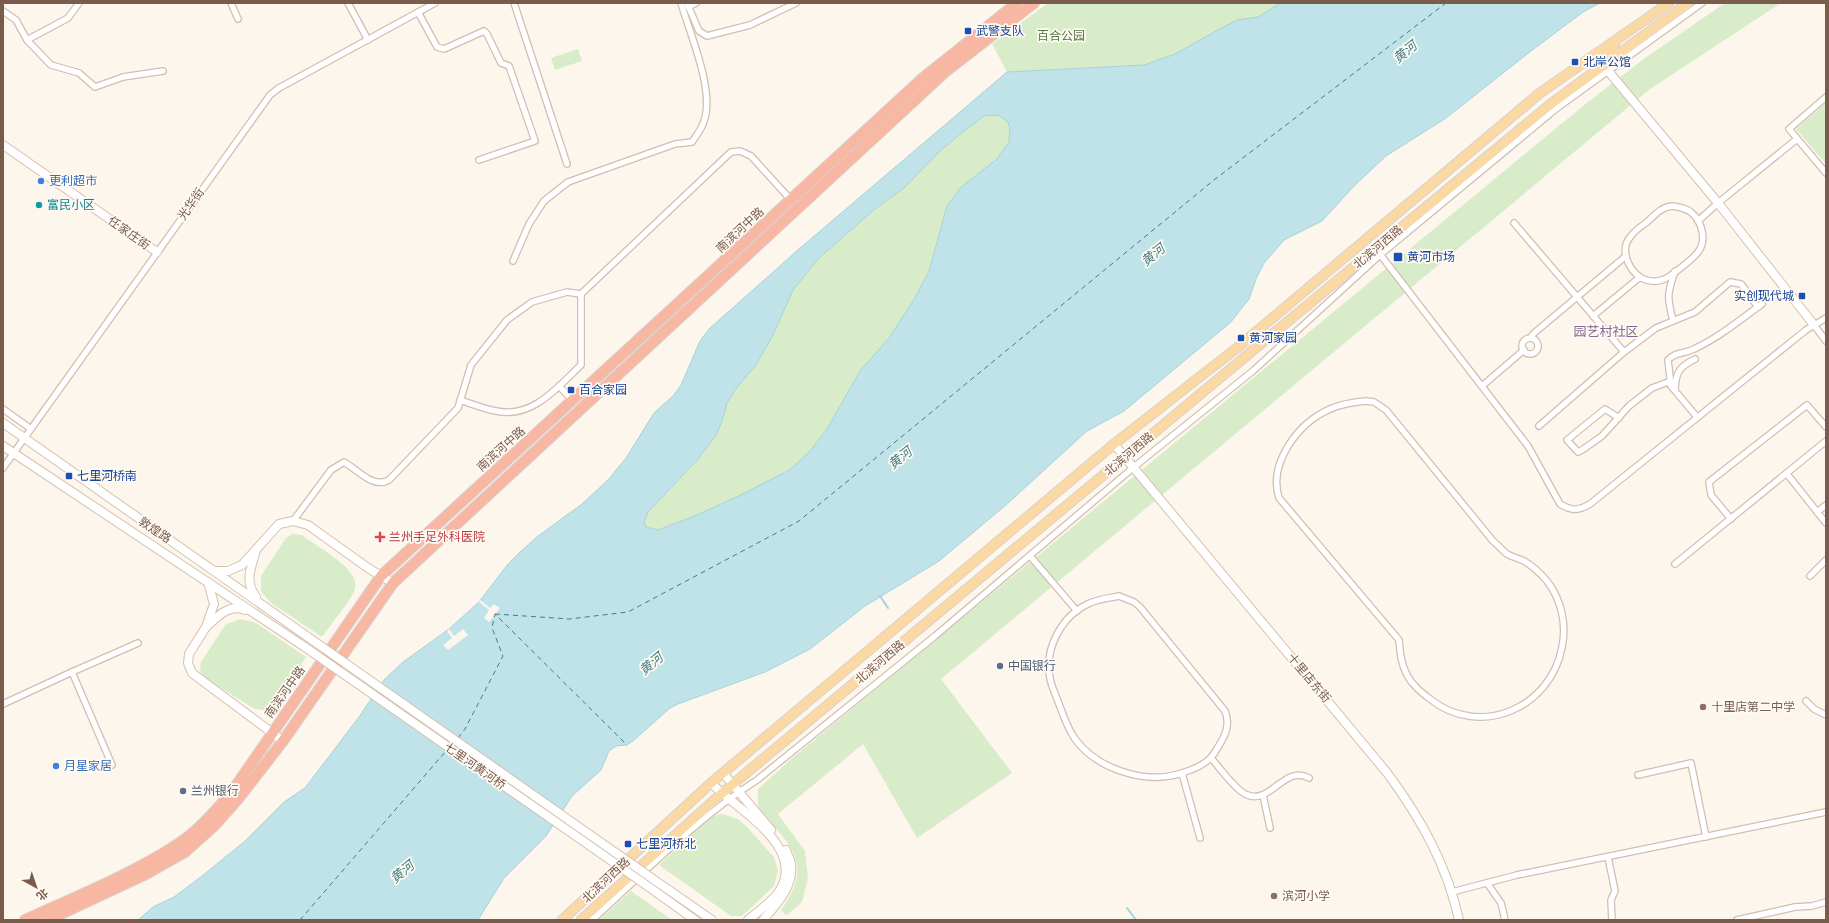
<svg xmlns="http://www.w3.org/2000/svg" width="1829" height="923" viewBox="0 0 1829 923" font-family="Raleway,'Noto Sans SC',sans-serif">
<style>
.green{fill:#d8ecc9}
.water{fill:#bfe3e8;stroke:#a5d3da;fill-rule:evenodd}
.pier{fill:#fdf6ec}
.lines{fill:none;stroke-linecap:round;stroke-linejoin:round}
.stream{stroke:#a5d3da;stroke-width:2}
.ferry{stroke:#437c86;stroke-width:1;stroke-dasharray:5 4;stroke-linecap:butt}
.street-casing{stroke:#d1beb0;stroke-width:8}
.secondary-casing{stroke:#d6c0b0;stroke-width:10}
.primary-casing{stroke:#dad1cd;stroke-width:11}
.highway-casing{stroke:#dad1cd;stroke-width:12}
.street{stroke:#fff;stroke-width:5.5}
.secondary{stroke:#fff;stroke-width:8}
.primary{stroke:#fbd9a5;stroke-width:9}
.highway{stroke:#f7b7a3;stroke-width:10}
.secondary-bridge-casing{stroke:#d6c0b0;stroke-width:10;stroke-linecap:butt}
.secondary-bridge{stroke:#fff;stroke-width:8}
.transit-dot{fill:#1a4fb4;stroke:#fffaf3;stroke-width:1.5}
.shop-dot{fill:#3f7fe0;stroke:#fffaf3;stroke-width:1.5}
.culture-dot{fill:#0f9aa8;stroke:#fffaf3;stroke-width:1.5}
.health-dot{fill:#e0444e;stroke:#fffaf3;stroke-width:1.5}
.service-dot{fill:#5c6f8a;stroke:#fffaf3;stroke-width:1.5}
.education-dot{fill:#8d6e63;stroke:#fffaf3;stroke-width:1.5}
.labels{text-anchor:middle;dominant-baseline:central;stroke-width:3.5;stroke-linejoin:round;paint-order:stroke}
.transit-label{font-size:12px;fill:#164399;stroke:#fffaf3;text-anchor:start}
.park-label{font-size:12px;fill:#537a41;stroke:#fffaf3}
.shop-label{font-size:12px;fill:#366cbe;stroke:#fffaf3;text-anchor:start}
.street-label{font-size:12px;fill:#7a5c4d;stroke:#fffaf3}
.culture-label{font-size:12px;fill:#0d838f;stroke:#fffaf3;text-anchor:start}
.health-label{font-size:12px;fill:#be3a42;stroke:#fffaf3;text-anchor:start}
.service-label{font-size:12px;fill:#4e5e75;stroke:#fffaf3;text-anchor:start}
.education-label{font-size:12px;fill:#785e54;stroke:#fffaf3;text-anchor:start}
.water-label{font-size:13px;font-style:italic;fill:#437c86;stroke:#fffaf3}
.neighbourhood-label{font-size:13px;fill:#846695;stroke:#fffaf3}
</style>
<rect width="100%" height="100%" fill="#fdf6ec"/>
<!-- green -->
<g class="green">
<path d="M1048 3H1281L1258 17 1237 20 1229 24 1175 54 1144 65 1007 72 992 44Z"/>
<path d="M1725 3H1781L1650 89 941 679 1012 773 917 838 863 744 778 814 805 851 808 878 802 902 786 916 781 910C802 880 804 860 779 832 773 826 764 818 760 811 757 806 758 795 758 789L790 760 1588 102 1645 58Z"/>
<path d="M578 49 582 61 555 70 551 58Z"/>
<path d="M1826 103V164L1796 129Z"/>
<path d="M998 114 1007 121 1010 128 1009 142 997 159 961 187 947 206 929 271 915 298 889 338 860 371 827 429 810 451 791 469 743 494 697 515 658 530 646 527 644 522 648 512 698 459 722 421 727 403 735 390 756 365 773 335 793 290 818 259 875 209 904 188 940 151 964 131 984 116Z"/>
<path d="M293 534 302 535C316 547 365 570 354 592 346 607 332 622 322 637L271 603 261 591V576L286 538Z"/>
<path d="M241 619 256 623 306 657 276 705C269 711 262 711 253 708L205 678 200 671 201 662 226 624Z"/>
<path d="M723 814 738 819 747 827 774 857 778 870 774 886 742 916H731L659 865 711 816Z"/>
<path d="M631 891 672 920H599Z"/>
</g>
<!-- water -->
<path class="water" d="M1281 3H1600L1583 12 1531 51 1446 118 1386 156 1354 186 1322 221 1284 240 1264 263 1256 279 1249 299 1231 322 1124 411 1087 431 1006 505 939 561 865 606 810 649 765 672 678 704 670 708 633 741 627 745 616 746 609 751 601 770 572 796 546 836 504 878 478 920H138L153 907 174 897 202 876 244 842 284 802 305 788 359 717 384 680 403 662 449 629 479 602 508 564 519 553 538 536 582 504 608 480 626 458 654 413 674 395 681 385 700 341 709 329 799 249 1007 72 1144 65 1175 54 1229 24 1237 20 1258 17ZM998 115 1007 121 1010 128 1009 142 997 159 961 187 947 206 929 271 915 298 889 338 860 371 827 429 810 451 791 469 743 494 697 515 658 530 646 527 644 522 648 512 698 459 716 435 722 421 727 403 735 390 756 365 773 335 793 290 818 259 875 209 904 188 940 151 964 131 984 116Z"/>
<!-- pier -->
<g class="pier">
<path d="M480 600 490 608 494 604 500 608 489 622 484 618 489 610 479 602Z"/>
<path d="M449 629 454 636 463 629 468 635 448 650 443 645 452 638 447 631Z"/>
</g>
<g class="lines">
<!-- stream -->
<g class="stream">
<path d="M880 596 888 608"/>
<path d="M1127 908 1136 920"/>
</g>
<!-- ferry -->
<g class="ferry">
<path d="M495 614 569 619 628 612 799 521 1214 180 1446 3"/>
<path d="M458 738 465 729 503 656 492 628 495 614 627 745"/>
<path d="M300 920 446 751"/>
</g>
<!-- street casing -->
<g class="street-casing">
<g id="street">
<path d="M231 3 238 19"/>
<path d="M348 3 368 40"/>
<path d="M514 3 567 164"/>
<path d="M687 3 699 31 707 36 750 25 796 3"/>
<path d="M688 7 696 3"/>
<path d="M3 11 16 20 27 40 51 65 79 73 95 87 123 77 163 71"/>
<path d="M418 12 437 47 444 49 484 31 487 34 501 63 509 66 535 141 479 160"/>
<path d="M27 40 68 18 79 3"/>
<path d="M1826 97 1789 129 1826 173"/>
<path d="M1672 206C1679 207 1686 208 1692 213 1702 222 1707 241 1698 252 1694 258 1668 279 1662 280 1655 282 1647 281 1641 278 1628 269 1619 249 1631 236 1635 230 1642 226 1647 222 1655 215 1661 207 1672 206Z"/>
<path d="M1698 221 1718 203 1797 139"/>
<path d="M1514 223 1624 352"/>
<path d="M1379 253 1528 446 1560 504C1572 511 1578 511 1590 504L1806 330 1826 318"/>
<path d="M513 261 529 224 544 201 568 182 675 144 692 142C696 136 702 129 704 121 715 91 690 34 681 3"/>
<path d="M1593 316 1640 277"/>
<path d="M1673 321C1667 297 1667 294 1675 271"/>
<path d="M1814 325 1826 341"/>
<path d="M1531 338 1533 334 1626 256"/>
<circle cx="1530" cy="346" r="8"/>
<path d="M559 386 573 401"/>
<path d="M1482 386 1524 350"/>
<path d="M1675 389C1676 372 1679 367 1695 359"/>
<path d="M460 400C472 404 484 409 496 411 532 419 557 388 581 365V294"/>
<path d="M1366 401 1374 402 1386 410 1493 541C1498 545 1502 550 1507 554 1512 557 1518 558 1524 561 1531 565 1541 574 1547 581 1561 599 1567 624 1562 647 1551 708 1480 739 1430 699 1421 692 1412 685 1407 675 1401 664 1400 652 1399 640L1279 498C1268 463 1298 423 1330 409 1341 404 1355 402 1366 401Z"/>
<path d="M3 409 31 429"/>
<path d="M1697 417 1671 386 1668 360C1675 352 1684 354 1694 349 1718 338 1740 320 1762 304"/>
<path d="M1619 418 1605 409 1567 440 1578 452 1582 450 1602 436 1629 406 1652 388 1671 381"/>
<path d="M1539 426 1624 352 1656 328 1695 312 1730 282 1741 284 1758 307"/>
<path d="M3 468 270 95 279 88 435 3"/>
<path d="M1787 474 1826 523"/>
<path d="M1817 512 1826 505"/>
<path d="M1731 519 1711 495 1709 482 1807 405 1826 427"/>
<path d="M293 521 331 470 344 462C358 470 373 489 389 480L458 408 471 365 507 320 532 302 567 292 581 294 731 152 740 151 751 156 791 200"/>
<path d="M1030 556 1077 611"/>
<path d="M1675 564 1826 441"/>
<path d="M1810 576 1826 560"/>
<path d="M1119 596 1134 602 1140 607 1225 711C1232 728 1222 741 1213 755 1206 765 1189 771 1179 774 1144 784 1097 769 1075 739 1068 729 1063 715 1059 704 1056 695 1051 686 1050 678 1044 648 1062 615 1090 603 1099 599 1110 598 1119 596Z"/>
<path d="M1806 701 1814 709 1826 715"/>
<path d="M3 704 72 672"/>
<path d="M1211 758C1220 768 1234 788 1245 794 1270 807 1284 764 1309 778"/>
<path d="M112 765 72 672 138 643"/>
<path d="M1182 773 1200 838"/>
<path d="M1638 775 1691 763 1706 837"/>
<path d="M1263 795 1270 828"/>
<path d="M1608 857 1615 891 1611 900 1612 920"/>
<path d="M1487 883 1501 903 1505 920"/>
<path d="M1452 892 1517 875 1826 812"/>
<path d="M592 920C645 872 696 819 757 780L935 636 1134 467 1254 370 1381 254 1557 108 1702 3"/>
<path d="M1737 920 1795 907 1812 906 1826 902"/>
</g>
</g>
<!-- secondary casing -->
<g class="secondary-casing">
<g id="secondary">
<path d="M1594 54 1718 203 1814 325"/>
<path d="M3 145 157 252"/>
<path d="M3 423 308 637"/>
<path d="M1114 444 1388 774C1421 819 1447 865 1459 920"/>
<path d="M3 446 302 645"/>
<path d="M216 571H228L242 565 279 524 293 521 308 525 368 568 393 583"/>
<path d="M208 582 214 604 206 627 189 654 188 663 192 673 283 741"/>
<path d="M256 597C244 581 251 569 256 550"/>
<path d="M207 626C217 617 230 603 245 610"/>
<path d="M723 773 771 830"/>
<path d="M711 783C736 809 810 848 778 893 770 903 758 912 748 920"/>
<path d="M653 879 712 920"/>
<path d="M649 887 695 920"/>
<path d="M763 920C776 905 794 886 791 865 791 860 787 855 786 850"/>
</g>
</g>
<!-- primary casing -->
<g class="primary-casing">
<g id="primary">
<path d="M1604 66 1605 59 1615 43"/>
<path d="M562 920 711 783 1114 444 1238 347 1540 93 1669 3"/>
<path d="M581 920 721 794 1246 356 1552 103 1688 3"/>
</g>
</g>
<!-- highway casing -->
<g class="highway-casing">
<g id="highway">
<path d="M25 920C75 897 133 874 178 844 198 831 215 811 231 793L381 576 923 78 1017 3"/>
<path d="M48 920 146 874 185 852 214 826 238 799 283 741 393 583 945 72 1034 3"/>
</g>
</g>
<!-- street -->
<use href="#street" class="street"/>
<!-- secondary -->
<use href="#secondary" class="secondary"/>
<!-- primary -->
<use href="#primary" class="primary"/>
<!-- highway -->
<use href="#highway" class="highway"/>
<!-- secondary-bridge casing -->
<g class="secondary-bridge-casing">
<g id="secondary-bridge">
<path d="M308 637 653 879"/>
<path d="M302 645 649 887"/>
</g>
</g>
<!-- secondary-bridge -->
<use href="#secondary-bridge" class="secondary-bridge"/>
</g>
<!-- markers -->
<g class="transit-dot">
<rect x="964" y="27" width="8" height="8" rx="2"/>
<rect x="1571" y="58" width="8" height="8" rx="2"/>
<rect x="1393" y="252" width="10" height="10" rx="2"/>
<rect x="1798" y="292" width="8" height="8" rx="2"/>
<rect x="1237" y="334" width="8" height="8" rx="2"/>
<rect x="567" y="386" width="8" height="8" rx="2"/>
<rect x="65" y="472" width="8" height="8" rx="2"/>
<rect x="624" y="840" width="8" height="8" rx="2"/>
</g>
<g class="shop-dot">
<circle cx="41" cy="181" r="4"/>
<circle cx="56" cy="766" r="4"/>
</g>
<circle class="culture-dot" cx="39" cy="205" r="4"/>
<path class="health-dot" d="M378 531h4v4h4v4h-4v4h-4v-4h-4v-4h4z"/>
<g class="service-dot">
<circle cx="1000" cy="666" r="4"/>
<circle cx="183" cy="791" r="4"/>
</g>
<g class="education-dot">
<circle cx="1703" cy="707" r="4"/>
<circle cx="1274" cy="896" r="4"/>
</g>
<g class="labels">
<!-- transit labels -->
<g class="transit-label">
<text x="976" y="31">武警支队</text>
<text x="1583" y="62">北岸公馆</text>
<text x="1407" y="257">黄河市场</text>
<text x="1794" y="296" text-anchor="end">实创现代城</text>
<text x="1249" y="338">黄河家园</text>
<text x="579" y="390">百合家园</text>
<text x="77" y="476">七里河桥南</text>
<text x="636" y="844">七里河桥北</text>
</g>
<!-- park labels -->
<g class="park-label">
<text x="1061" y="36">百合公园</text>
</g>
<!-- shop labels -->
<g class="shop-label">
<text x="49" y="181">更利超市</text>
<text x="64" y="766">月星家居</text>
</g>
<!-- street labels -->
<g class="street-label">
<text transform="translate(191 204) rotate(-55)">光华街</text>
<text transform="translate(740 230) rotate(-43)">南滨河中路</text>
<text transform="translate(129 233) rotate(35)">任家庄街</text>
<text transform="translate(1378 247) rotate(-40)">北滨河西路</text>
<text transform="translate(501 449) rotate(-42)">南滨河中路</text>
<text transform="translate(1129 454) rotate(-40)">北滨河西路</text>
<text transform="translate(155 530) rotate(34)">敦煌路</text>
<text transform="translate(880 662) rotate(-40)">北滨河西路</text>
<text transform="translate(1309 678) rotate(50)">十里店东街</text>
<text transform="translate(285 692) rotate(-55)">南滨河中路</text>
<text transform="translate(475 766) rotate(35)">七里河黄河桥</text>
<text transform="translate(606 880) rotate(-43)">北滨河西路</text>
</g>
<!-- culture labels -->
<g class="culture-label">
<text x="47" y="205">富民小区</text>
</g>
<!-- health labels -->
<g class="health-label">
<text x="389" y="537">兰州手足外科医院</text>
</g>
<!-- service labels -->
<g class="service-label">
<text x="1008" y="666">中国银行</text>
<text x="191" y="791">兰州银行</text>
</g>
<!-- education labels -->
<g class="education-label">
<text x="1711" y="707">十里店第二中学</text>
<text x="1282" y="896">滨河小学</text>
</g>
<!-- water labels -->
<g class="water-label">
<text transform="translate(1405 52) rotate(-39)">黄河</text>
<text transform="translate(1153 255) rotate(-39)">黄河</text>
<text transform="translate(900 458) rotate(-39)">黄河</text>
<text transform="translate(651 664) rotate(-40)">黄河</text>
<text transform="translate(402 872) rotate(-40)">黄河</text>
</g>
<!-- neighbourhood labels -->
<g class="neighbourhood-label">
<text x="1606" y="331">园艺村社区</text>
</g>
</g>
<!-- border -->
<rect width="1829" height="923" fill="none" stroke="#7a5c4d" stroke-width="8"/>
<!-- north arrow -->
<g transform="translate(36 887) rotate(140)" stroke="#fffaf3" stroke-width="3" paint-order="stroke">
<path d="M0-3L7 15L0 10L-7 15Z" fill="#7a5c4d"/>
<text y="-6" font-size="11" font-weight="bold" text-anchor="middle" fill="#7a5c4d">北</text>
</g>
</svg>
